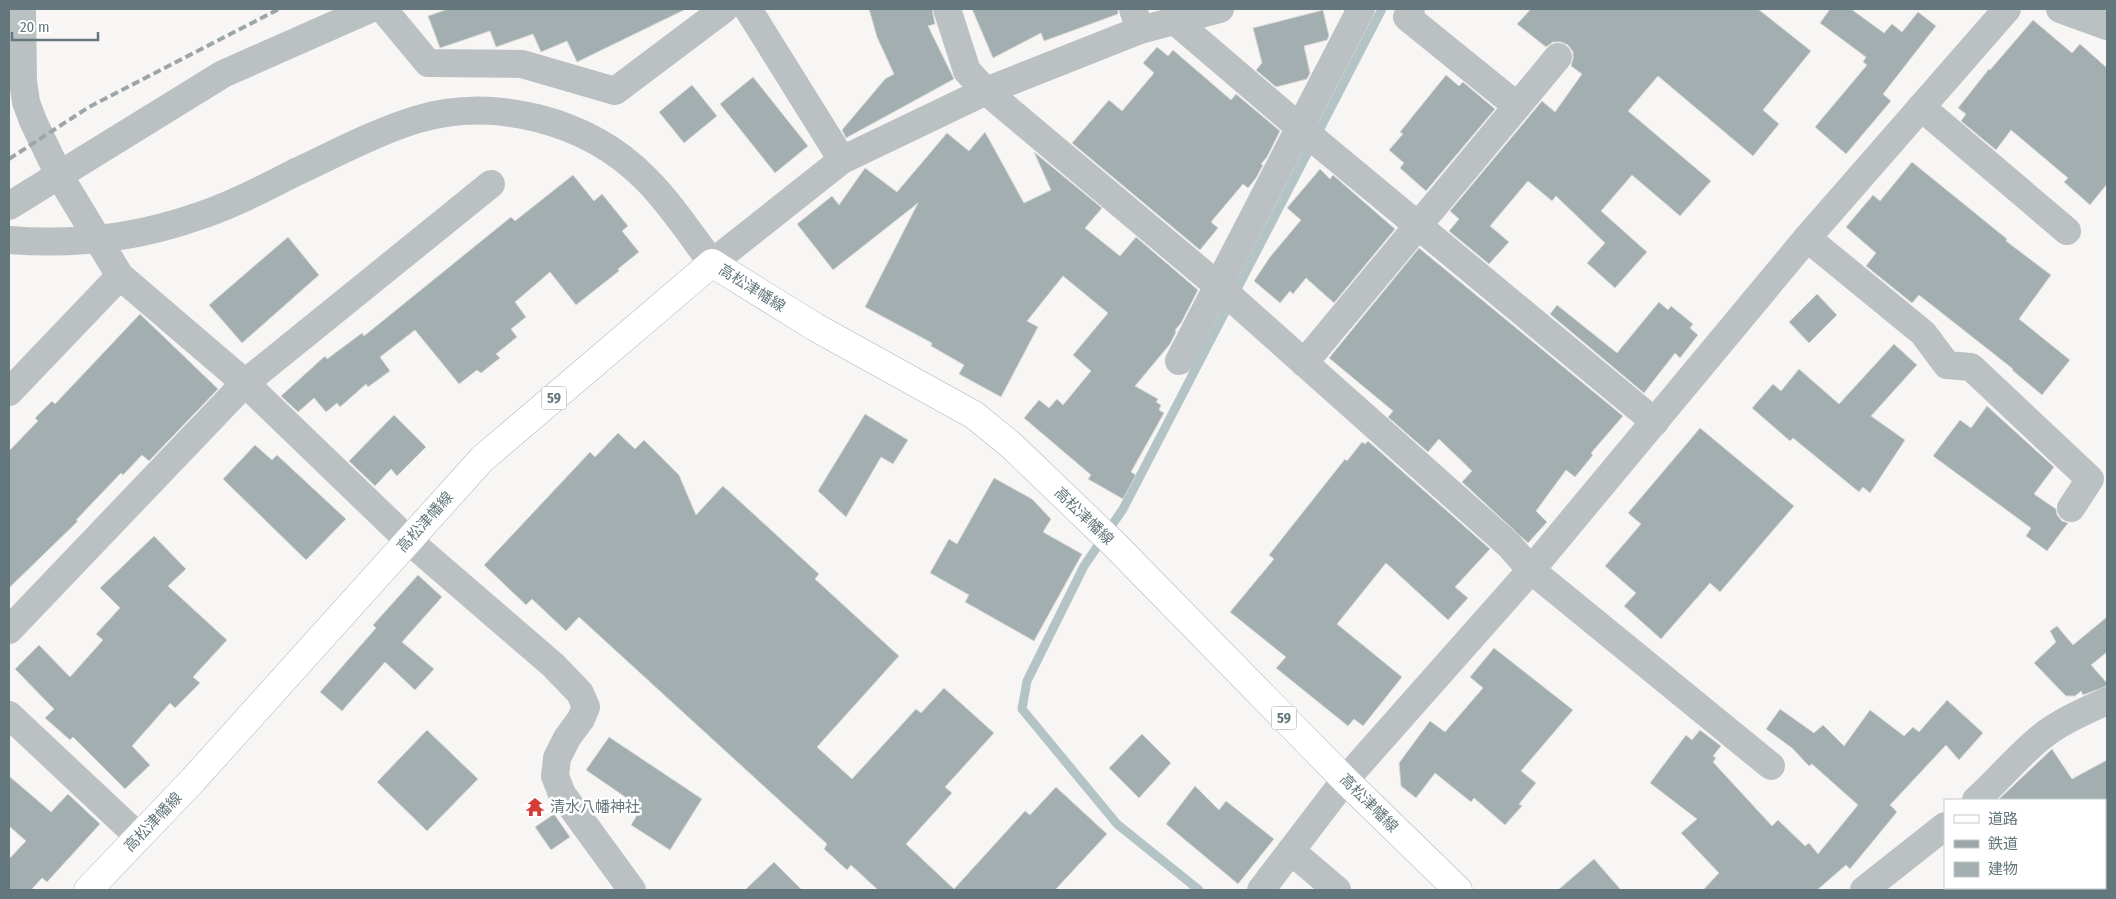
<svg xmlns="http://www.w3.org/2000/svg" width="2116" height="899" viewBox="0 0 2116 899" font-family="'Fira Sans Condensed','Noto Sans JP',sans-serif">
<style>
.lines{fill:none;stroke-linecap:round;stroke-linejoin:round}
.stream{stroke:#b4c3c5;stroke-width:9}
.building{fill:#a3aeb0;stroke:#d8d8d6}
.secondary-casing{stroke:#aeb6b8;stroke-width:29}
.primary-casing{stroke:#afb6b8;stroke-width:29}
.minor{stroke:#bbc1c3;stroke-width:28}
.tertiary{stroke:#bbc1c3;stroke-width:28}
.secondary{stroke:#fff;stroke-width:28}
.primary{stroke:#fff;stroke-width:28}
.rail{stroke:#9ca5a8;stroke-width:4;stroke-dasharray:8 4;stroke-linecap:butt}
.tertiary-bridge{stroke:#bbc1c3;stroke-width:28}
.labels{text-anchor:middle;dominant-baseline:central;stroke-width:5;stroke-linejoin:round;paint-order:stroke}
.shield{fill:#fff;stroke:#92a0a3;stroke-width:1}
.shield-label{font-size:14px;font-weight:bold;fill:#64777c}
.street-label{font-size:15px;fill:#64777c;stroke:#fff}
.poi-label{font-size:15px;fill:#64777c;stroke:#fff;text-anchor:start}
</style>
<rect width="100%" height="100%" fill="#f7f6f4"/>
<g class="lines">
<!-- stream -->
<path class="stream" d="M1199 890 1117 824 1022 709 1027 681 1084 566 1123 509 1382 9"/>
</g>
<!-- building -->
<g class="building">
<path d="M448 9H686L577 62 567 41 541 52 533 34 496 47 490 31 440 48 428 16Z"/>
<path d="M869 9H932L935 24 928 26 954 79 846 138 842 130 885 79 894 74 877 37Z"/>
<path d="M972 9H1118V14L1044 41 1041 33 993 58Z"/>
<path d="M1531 9H1758L1811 51 1763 110 1779 124 1753 156 1658 76 1628 111 1711 181 1680 216 1632 175 1601 211 1647 252 1615 288 1587 263 1605 243 1556 196 1552 201 1528 181 1490 226 1509 242 1489 264 1449 231 1459 219 1450 211 1542 101 1555 112 1582 74 1571 66 1573 59V52L1568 45 1561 42H1553L1546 47 1517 24Z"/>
<path d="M1830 9H1851L1884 33 1892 24 1902 32 1918 12 1936 26 1883 94 1891 101 1846 154 1815 127 1867 65 1863 62 1866 57 1820 23Z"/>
<path d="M1323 10 1329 36 1327 40 1304 46 1310 73 1307 79 1276 87 1256 70 1262 63 1253 28Z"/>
<path d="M2033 20 2072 53 2080 44 2107 68V184L2090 205 2064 182 2068 178 2011 130 1996 150 1961 121 1966 114 1958 108 1989 69 1990 70Z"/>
<path d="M1157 47 1168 56 1173 50 1231 100 1236 94 1280 131 1267 157 1261 164 1263 165 1256 178 1248 188 1243 184 1211 222 1218 228 1200 250 1072 143 1109 100 1122 111 1154 73 1143 63Z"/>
<path d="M1446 75 1459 86 1463 82 1495 109 1426 191 1400 168 1404 163 1389 150 1403 134 1400 132Z"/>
<path d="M753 77 808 146 775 173 720 104Z"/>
<path d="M692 85 717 116 684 143 659 112Z"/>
<path d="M985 132 1024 203 1051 190 1034 152 1102 208 1085 228 1120 256 1136 237 1198 290 1181 323 1175 330 1176 332 1170 344 1135 386 1158 399 1156 402 1161 405 1159 410 1164 413 1131 472 1136 475 1123 499 1088 479 1091 475 1024 418 1039 400 1049 408 1057 399 1063 405 1091 371 1073 355 1108 313 1063 276 1027 321 1038 327 1001 397 959 374 964 365 931 346 932 343 865 307 918 203 833 270 797 224 832 196 839 205 865 168 897 192 947 133 969 151Z"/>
<path d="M1912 162 2007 239 2006 241 2051 275 2019 319 2070 360 2042 395 2012 370 2013 369 1919 295 1912 303 1866 266 1876 253 1846 227 1873 195 1880 201Z"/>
<path d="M1320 169 1330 179 1333 175 1395 229 1334 303 1306 278 1293 294 1290 291 1280 303 1254 281 1270 257 1301 220 1287 208Z"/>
<path d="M573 175 594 201 602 194 628 226 622 231 639 252 618 269 619 271 576 305 550 272 515 302 526 317 511 329 517 337 496 354 500 358 481 373 477 370 459 384 415 330 380 357 390 371 368 387 366 384 340 407 337 403 326 412 314 398 298 412 281 396 325 356 327 359 362 333 364 336 511 217 515 221Z"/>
<path d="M288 237 319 275 242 343 209 305Z"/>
<path d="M1419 248 1623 416 1591 453 1593 455 1575 477 1566 470 1536 511 1547 522 1528 543 1462 482 1472 471 1439 439 1428 452 1388 417 1393 411 1329 358Z"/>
<path d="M1817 294 1837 315 1809 343 1789 322Z"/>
<path d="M1659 302 1668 310 1671 306 1693 324 1690 328 1698 335 1680 358 1675 353 1644 393 1550 314 1557 305 1617 353Z"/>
<path d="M140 314 218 389 149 461 142 455 123 475 121 473 76 520 78 521 9 588V451L38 421 35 418 52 401 55 404Z"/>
<path d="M1894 344 1917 365 1871 416 1905 440 1870 493 1863 487 1859 492 1793 438 1790 441 1752 408 1773 384 1781 391 1799 369 1839 404Z"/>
<path d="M1987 406 2054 467 2034 494 2056 509 2057 515 2062 521 2068 523 2047 551 2026 536 2031 528 1933 456 1960 420 1971 428Z"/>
<path d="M865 414 908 440 893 464 881 457 846 517 818 491Z"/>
<path d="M394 415 426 447 397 476 391 469 375 486 349 461Z"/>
<path d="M1700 428 1794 506 1720 592 1710 583 1661 639 1624 606 1636 593 1605 566 1641 524 1628 513Z"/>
<path d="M618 433 635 449 644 440 679 475 696 515 723 486 819 574 815 579 899 656 817 747 852 779 916 709 921 713 944 688 994 733 945 787 952 793 906 844 954 889 1025 811 1030 815 1056 787 1107 834 1055 890H878L851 865 847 870 824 849 827 844 579 617 566 631 532 599 526 605 484 565 590 452 595 457Z"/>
<path d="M1368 441 1490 549 1455 587 1468 598 1448 620 1386 563 1337 624 1402 677 1363 726 1354 719 1348 726 1276 668 1286 657 1230 612 1274 559 1269 555 1345 459 1347 461 1362 442 1365 444Z"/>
<path d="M255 445 272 460 277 455 346 519 306 560 223 479Z"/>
<path d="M994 478 1032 499 1051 519 1043 532 1082 554 1034 641 965 602 969 595 930 573 949 539 957 544Z"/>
<path d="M154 536 186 569 168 586 227 640 193 677 200 683 175 708 170 703 132 746 150 765 125 789 73 737 70 740 45 718 54 709 15 669 39 645 70 677 103 640 96 634 120 608 100 588Z"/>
<path d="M418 575 442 597 402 642 434 669 415 690 385 662 342 711 320 692 376 628 373 625Z"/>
<path d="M2107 617V652L2091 665 2107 683V686L2083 695 2081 691 2075 696H2066L2034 663 2056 642 2050 631 2057 626 2073 645Z"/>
<path d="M1494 648 1573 710 1521 771 1536 783 1519 804 1522 806 1505 825 1474 798 1471 802 1435 773 1416 798 1401 786 1399 763 1430 721 1445 732 1483 688 1470 677Z"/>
<path d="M1947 700 1983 733 1959 760 1946 745 1890 805 1897 812 1850 869 1846 865 1817 890H1703L1719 873 1681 833 1697 819 1650 783 1686 735 1692 740 1700 730 1721 746 1713 756 1716 758 1713 762 1772 826 1778 820 1805 846 1809 843 1818 854 1858 805 1812 764 1809 766 1792 748 1766 729 1780 709 1814 733 1823 725 1844 746 1870 710 1904 736 1913 727 1919 732Z"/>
<path d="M427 730 478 779 427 831 377 782Z"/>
<path d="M1142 734 1171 763 1139 798 1109 768Z"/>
<path d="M609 737 702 799 670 850 631 825 639 812 629 805 631 801 586 770Z"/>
<path d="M2052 749 2072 779 2107 760V800H1998Z"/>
<path d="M9 776 51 812 68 794 100 824 47 882 42 878 31 890H9V859L26 841 9 826Z"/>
<path d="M1195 786 1219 810 1226 801 1274 839 1238 884 1166 824Z"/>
<path d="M554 814 570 837 551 850 535 827Z"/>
<path d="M1594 859 1621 890H1558Z"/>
<path d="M774 862 802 890H745Z"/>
</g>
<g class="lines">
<!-- secondary casing -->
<g class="secondary-casing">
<g id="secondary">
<path d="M2105 837H2107"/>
<path d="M2045 890 2047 888"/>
</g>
</g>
<!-- primary casing -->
<g class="primary-casing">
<path id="primary" d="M88 890 193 780 482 459 712 263 815 327 974 415 1012 446 1113 543 1345 780 1458 890"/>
</g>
<!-- minor -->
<g class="minor">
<path d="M22 9 23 81 26 102 33 121 59 175 120 276 245 383 408 540 553 665 580 693 586 707 581 719 567 738 557 758 555 776 562 794 632 890"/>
<path d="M383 9 428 63 522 64 615 91 724 9"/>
<path d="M748 9 842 160"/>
<path d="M947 9 967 71 986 91 1217 285 1509 545 1531 570 1771 766"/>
<path d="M1133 9 1140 30"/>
<path d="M1411 9 1407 17 1517 106"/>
<path d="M1174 20 1299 127 1655 422"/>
<path d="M1921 107 2067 231"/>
<path d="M9 206 223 74 370 9"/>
<path d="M1807 238 1923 333 1947 365 1971 367 2090 479 2071 508"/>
<path d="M1179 361 1361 9"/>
<path d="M1304 363 1558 57"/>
<path d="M9 392 120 276"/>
<path d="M9 630 245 383 491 184"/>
<path d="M9 715 139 837"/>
<path d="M1976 800C1998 780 2017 757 2040 738 2059 722 2085 711 2107 701"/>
<path d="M1291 851 1337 890"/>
<path d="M1261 890 1345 780"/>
<path d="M1864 890 1945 826"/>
</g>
<!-- tertiary -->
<g class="tertiary">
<path d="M2060 9 2107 26"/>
<path d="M296 172C335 154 374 133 415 120 494 96 588 120 646 179 671 204 691 235 712 263L842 160 986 91 1140 30 1220 9"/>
<path d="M1345 780 1531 570 1807 238 2007 9"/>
</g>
<!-- secondary -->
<use href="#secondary" class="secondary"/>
<!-- primary -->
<use href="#primary" class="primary"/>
<!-- rail -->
<path class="rail" d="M9 159 89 107 279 9"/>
<!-- tertiary-bridge -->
<path class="tertiary-bridge" d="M9 240C72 245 136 238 196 217 231 206 264 188 296 172"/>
</g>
<!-- icons -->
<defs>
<g id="temple-bare" transform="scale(1.5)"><path d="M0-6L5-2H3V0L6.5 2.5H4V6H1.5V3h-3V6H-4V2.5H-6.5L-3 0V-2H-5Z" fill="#d53c35" stroke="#fff" stroke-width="2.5" paint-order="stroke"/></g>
</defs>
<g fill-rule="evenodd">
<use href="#temple-bare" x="535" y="807"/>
</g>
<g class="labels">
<!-- shield labels -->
<g class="shield">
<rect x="541.5" y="386.5" width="25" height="23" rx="4"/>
<rect x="1271.5" y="706.5" width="25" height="23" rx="4"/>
</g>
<g class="shield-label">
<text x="554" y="398">59</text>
<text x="1284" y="718">59</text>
</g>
<!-- street labels -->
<g class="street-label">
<text transform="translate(752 288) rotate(32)">高松津幡線</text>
<text transform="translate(1084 516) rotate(44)">高松津幡線</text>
<text transform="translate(425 522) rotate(-48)">高松津幡線</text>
<text transform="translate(1369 803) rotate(45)">高松津幡線</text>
<text transform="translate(153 822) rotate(-46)">高松津幡線</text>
</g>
<!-- poi labels -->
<g class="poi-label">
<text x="550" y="807">清水八幡神社</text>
</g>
</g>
<!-- border -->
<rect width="2116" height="899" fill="none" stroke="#64777c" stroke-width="20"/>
<!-- legend -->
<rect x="1944" y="799" width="162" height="90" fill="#ffffff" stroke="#c1c9cb"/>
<rect x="1954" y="815" width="25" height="8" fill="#ffffff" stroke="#c1c9cb"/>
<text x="1988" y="824" font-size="15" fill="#64777c">道路</text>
<rect x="1954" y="840" width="25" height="8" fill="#9ca5a8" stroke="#c1c9cb"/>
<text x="1988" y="849" font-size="15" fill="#64777c">鉄道</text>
<rect x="1954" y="862" width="25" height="15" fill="#a3aeb0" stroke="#c1c9cb"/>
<text x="1988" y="874" font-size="15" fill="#64777c">建物</text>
<!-- scale -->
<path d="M12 32v8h86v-8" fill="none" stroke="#64777c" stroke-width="2.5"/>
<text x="20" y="32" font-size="15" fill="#64777c" stroke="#ffffff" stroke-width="4" paint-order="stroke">20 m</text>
</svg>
